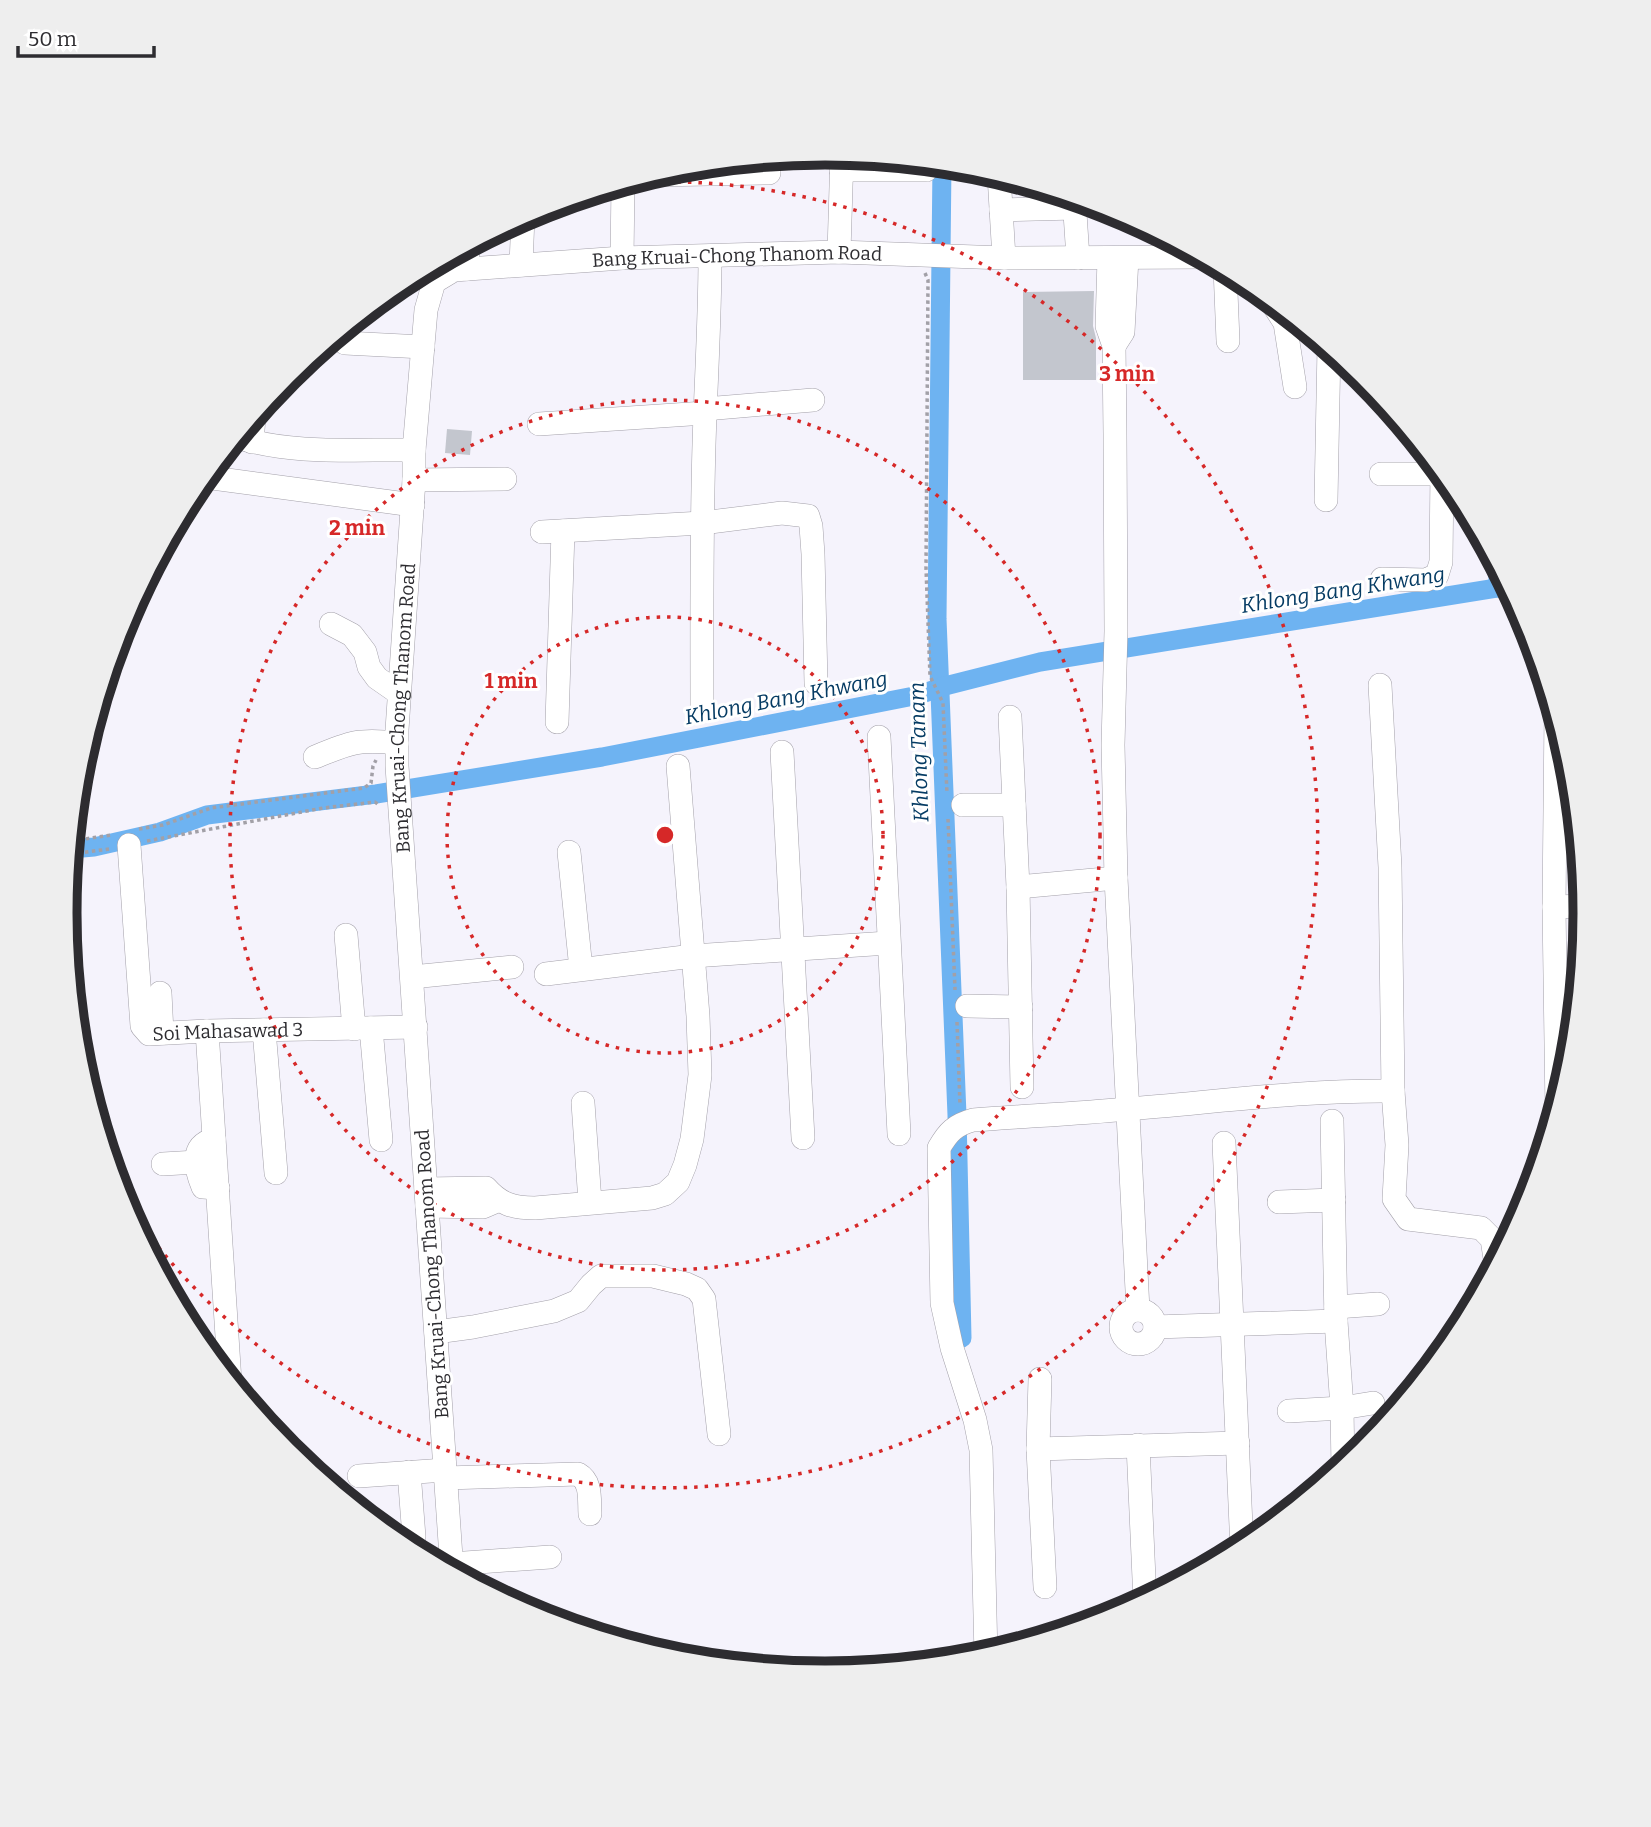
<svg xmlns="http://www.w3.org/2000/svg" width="1651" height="1827" viewBox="0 0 1651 1827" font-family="Bitter,serif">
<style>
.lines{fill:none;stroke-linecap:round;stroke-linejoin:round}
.canal{stroke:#6eb3f1;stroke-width:19}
.building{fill:#c3c6ce}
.minor-casing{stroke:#a3a0a9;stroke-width:24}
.path{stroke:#a2a0a7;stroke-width:3.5;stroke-dasharray:3.5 3.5;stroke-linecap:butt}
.minor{stroke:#fff;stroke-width:23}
.ring{fill:none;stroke:#d62828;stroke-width:3.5;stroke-dasharray:3.5 7}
.labels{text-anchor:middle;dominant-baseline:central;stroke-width:6;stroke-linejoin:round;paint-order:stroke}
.street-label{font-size:19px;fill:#2d2c30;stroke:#fff}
.water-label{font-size:21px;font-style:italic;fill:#053b63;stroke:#fff}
.rim{fill:none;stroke:#2d2c30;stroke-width:9}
.centre{fill:#d62828;stroke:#fff;stroke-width:3.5}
.ring-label{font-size:21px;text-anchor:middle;font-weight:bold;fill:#d62828;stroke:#fff;stroke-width:6;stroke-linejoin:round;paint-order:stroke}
</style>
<rect width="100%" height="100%" fill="#f5f3fc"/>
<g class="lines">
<!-- canal -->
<g class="canal">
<path d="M942 164 937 619 957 1115 962 1338"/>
<path d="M1498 588V566"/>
<path d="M71 849 94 847 160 832 207 815 376 794 602 757 919 695 941 687 1040 662 1509 586"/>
</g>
</g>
<!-- building -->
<g class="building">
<path d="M1094 291 1093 326 1096 338V380H1023V292Z"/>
<path d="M447 429 472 431 470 455 445 453Z"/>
</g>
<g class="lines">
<!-- minor casing -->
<g class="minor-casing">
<g id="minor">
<path d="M841 170H926"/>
<path d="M653 175 769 173"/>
<path d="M999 175 1004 258"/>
<path d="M1074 198 1078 258"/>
<path d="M1001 210 1075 208"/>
<path d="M839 252 842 154"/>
<path d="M622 258 623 184"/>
<path d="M1109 258 1107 326 1114 346 1115 434 1116 631 1113 745 1116 878 1138 1310"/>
<path d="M521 265 523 217"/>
<path d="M1225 268 1228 341"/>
<path d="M467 269 468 246"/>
<path d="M1269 298 1285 323 1295 387"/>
<path d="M345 343 423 347"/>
<path d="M1114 346 1123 332 1127 258"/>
<path d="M705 409 813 400"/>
<path d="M539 424 705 413"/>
<path d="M237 437C292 455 356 449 414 450"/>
<path d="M252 442 254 417"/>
<path d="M1381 474H1442"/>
<path d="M205 477 413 505"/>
<path d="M414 480 505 479"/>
<path d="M1326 500 1329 347"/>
<path d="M542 532 702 523 782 513 808 516 811 526 813 554 816 683"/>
<path d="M1382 579 1426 580 1437 575 1441 562 1442 471"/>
<path d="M331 624 352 635 365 652 369 667 377 678 400 694"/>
<path d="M1380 685 1390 867 1393 1091 1397 1145 1394 1199 1408 1219 1481 1228 1492 1239 1496 1265"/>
<path d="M702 710C702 612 701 514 705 416 707 363 710 310 710 256"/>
<path d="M1556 713 1554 907 1557 1111"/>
<path d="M1010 717 1018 887 1022 1087"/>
<path d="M557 722 563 531"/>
<path d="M879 737 899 1134"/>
<path d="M782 752 803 1138"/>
<path d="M315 757C351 742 358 739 397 743"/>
<path d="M963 805H1014"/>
<path id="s1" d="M129 845 142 1026 149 1034 207 1031 416 1027"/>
<path d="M569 852 581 969"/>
<path d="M1018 887 1116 878"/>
<path d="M1554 907 1586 906"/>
<path d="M346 935 354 1029"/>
<path d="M546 974 693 956 888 943"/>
<path d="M412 977 512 967"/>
<path d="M160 993 162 1033"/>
<path d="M967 1006 1021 1007"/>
<path d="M371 1028 381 1140"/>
<path d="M264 1030 276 1173"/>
<path d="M207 1031 230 1382"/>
<path d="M583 1103 590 1202"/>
<path d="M1332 1121 1336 1321 1342 1408 1343 1469"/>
<path d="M214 1139C190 1146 195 1168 203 1187L218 1188"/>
<path d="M1224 1143 1242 1549"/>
<path d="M163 1164 197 1162"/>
<path d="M426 1189 486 1188C500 1204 513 1208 535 1208L652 1198 665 1194 678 1182 685 1165 692 1139 700 1075 698 1016 678 766"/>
<path d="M1279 1202 1334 1200"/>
<path d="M427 1206 483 1207 497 1201"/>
<path d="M1336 1307 1378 1304"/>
<circle cx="1138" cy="1327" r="17"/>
<path d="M1155 1327 1336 1321"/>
<path d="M436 1332 473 1327 554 1311 578 1301 591 1285 601 1276H653L686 1284 697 1289 704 1299 719 1434"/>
<path d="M1040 1379 1038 1449 1045 1587"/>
<path d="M1289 1411 1342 1408 1373 1403"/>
<path d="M1138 1445 1145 1601"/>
<path d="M1038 1449 1238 1443"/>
<path d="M359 1476 445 1470"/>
<path d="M446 1478 578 1474C592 1482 589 1499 590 1514"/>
<path d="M393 1538 414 1537 409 1472"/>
<path d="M451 1564 550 1557"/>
<path id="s2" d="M452 1572 397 766V730L414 480V450L426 310 434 282 454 270 622 258 839 252 1004 258 1203 257"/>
<path d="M986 1656 981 1450 975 1420 952 1348 942 1303 939 1148C948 1132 955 1125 973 1120 1024 1116 1076 1114 1127 1109 1216 1102 1304 1090 1393 1091"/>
</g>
</g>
<!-- path -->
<g class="path">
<path d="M925 273 928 280 926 568 930 676 943 703 947 794"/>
<path d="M948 819 955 990"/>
<path d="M139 829 163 825 211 808 364 788 371 783 373 766 376 760"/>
<path d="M72 841 111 835"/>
<path d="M147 841 323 808 375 802 380 806"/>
<path d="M71 854 109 849"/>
<path d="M957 1022 960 1105"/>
</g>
<!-- minor -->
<use href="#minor" class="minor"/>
</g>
<!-- distance rings -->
<g class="ring">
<circle cx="665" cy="835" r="218"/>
<circle cx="665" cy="835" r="435"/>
<path d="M625 183A653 653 0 1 1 120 1195"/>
</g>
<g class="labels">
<!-- street labels -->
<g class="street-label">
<text stroke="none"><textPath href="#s2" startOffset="1601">Bang Kruai-Chong Thanom Road</textPath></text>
<text stroke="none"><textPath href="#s2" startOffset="866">Bang Kruai-Chong Thanom Road</textPath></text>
<text stroke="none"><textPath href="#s1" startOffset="271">Soi Mahasawad 3</textPath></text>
<text transform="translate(432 1274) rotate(-94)">Bang Kruai-Chong Thanom Road</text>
</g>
<!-- water labels -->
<g class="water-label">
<text transform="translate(1343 590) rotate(-9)">Khlong Bang Khwang</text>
<text transform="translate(786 698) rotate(-11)">Khlong Bang Khwang</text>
<text transform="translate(919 752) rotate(-92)">Khlong Tanam</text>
</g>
</g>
<!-- crop -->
<path d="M0 0H1651V1827H0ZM77 913a748 748 0 1 1 1496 0a748 748 0 1 1-1496 0Z" fill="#eee" fill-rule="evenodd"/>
<path class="rim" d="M77 913a748 748 0 1 1 1496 0a748 748 0 1 1-1496 0Z"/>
<circle cx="665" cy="835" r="10" class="centre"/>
<g class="ring-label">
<text x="1127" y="381">3 min</text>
<text x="357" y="535">2 min</text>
<text x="511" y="688">1 min</text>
</g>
<!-- scale -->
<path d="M18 46v10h136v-10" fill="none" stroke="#2d2c30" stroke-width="3.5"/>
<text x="28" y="46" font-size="21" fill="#2d2c30" stroke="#ffffff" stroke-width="5" paint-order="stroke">50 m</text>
</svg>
